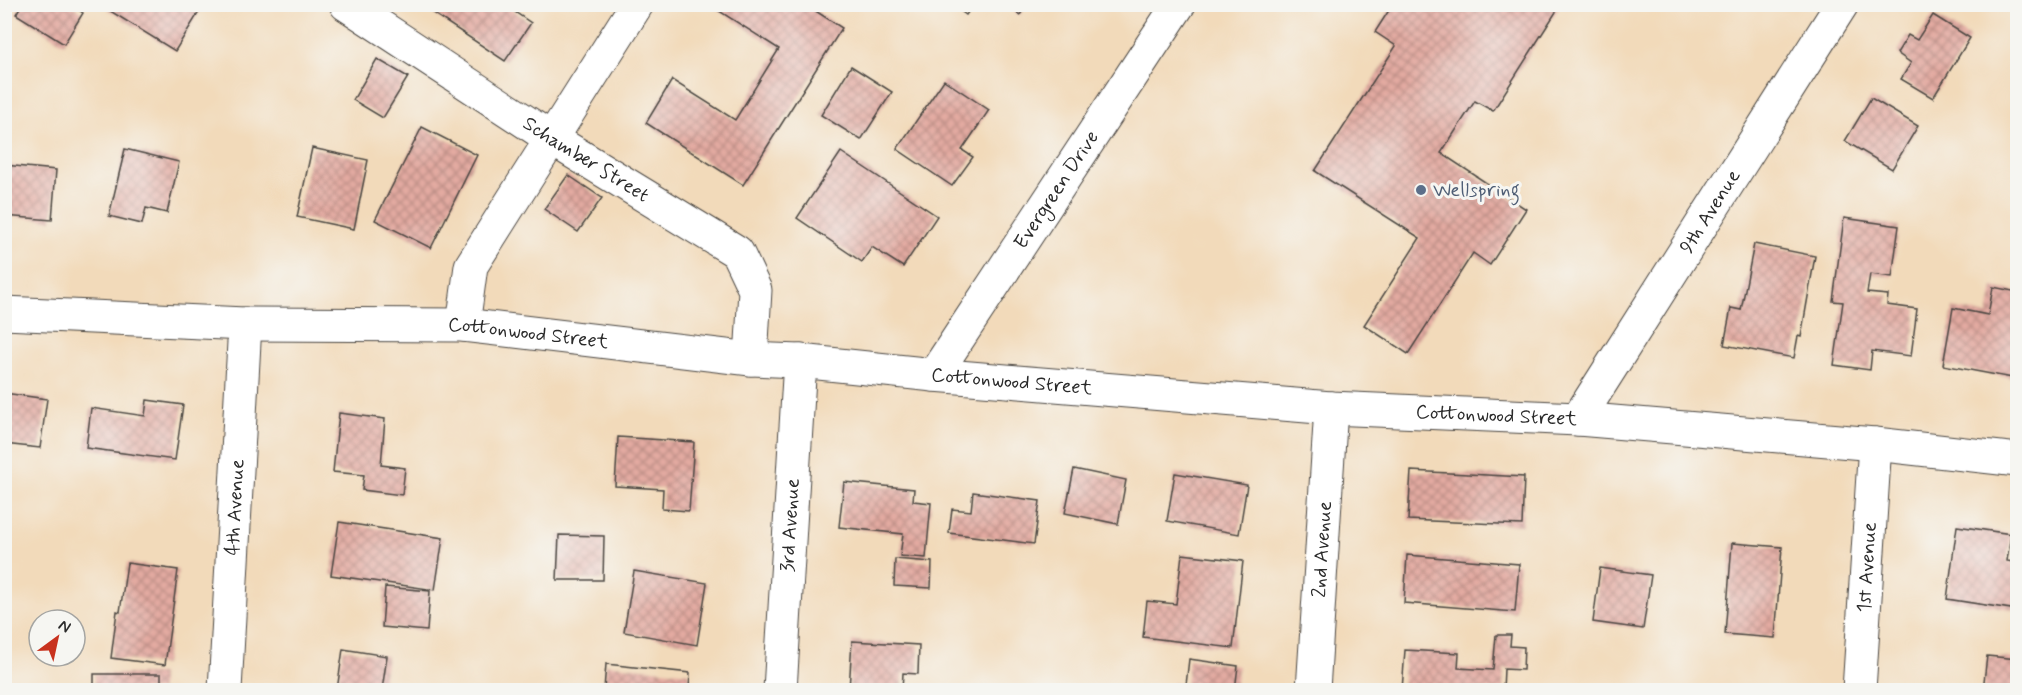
<svg xmlns="http://www.w3.org/2000/svg" width="2022" height="695" viewBox="0 0 2022 695" font-family="Mynerve,sans-serif">
<style>
.building{fill:url(#building-cross-hatch)}
.lines{fill:none;stroke-linecap:round;stroke-linejoin:round}
.minor-casing{stroke:#494540;stroke-width:35}
.minor{stroke:#fff;stroke-width:33}
.service-dot{fill:#5c6f8a;stroke:#f6f6f2;stroke-width:2}
.labels{text-anchor:middle;dominant-baseline:central;stroke-width:6;stroke-linejoin:round;paint-order:stroke}
.street-label{font-size:20px;fill:#2b2b2b;stroke:#f6f6f2}
.service-label{font-size:20px;fill:#4e5e75;stroke:#f6f6f2;text-anchor:start}
</style>
<defs>
<pattern id="building-cross-hatch" width="8" height="8" patternUnits="userSpaceOnUse" patternTransform="scale(1.5)"><rect width="8" height="8" fill="#e3aaa1"/><path d="M0 0l8 8M0 8l8-8" fill="none" stroke="#b88b83"/></pattern>
</defs>
<rect width="100%" height="100%" fill="#f6f6f2"/>
<filter id="ink" filterUnits="userSpaceOnUse"><feTurbulence type="fractalNoise" baseFrequency=".0167" numOctaves="2"/><feDisplacementMap in="SourceGraphic" scale="12" xChannelSelector="R" yChannelSelector="G"/><feConvolveMatrix kernelMatrix="1 2 1 2 8 2 1 2 1" color-interpolation-filters="sRGB"/></filter>
<filter id="wash" filterUnits="userSpaceOnUse"><feTurbulence type="fractalNoise" baseFrequency=".008" numOctaves="4" result="noise"/><feDisplacementMap in="SourceGraphic" scale="24" xChannelSelector="R" yChannelSelector="G"/><feGaussianBlur stdDeviation="1.35" result="paint"/><feColorMatrix in="noise" values="0 0 0 0 0 0 0 0 0 0 0 0 0 0 0 0 0 1.4 0 .05"/><feComposite in="paint" operator="in"/></filter>
<g filter="url(#wash)">
<rect width="100%" height="100%" fill="#f2daba"/>
<g id="blocks">
<!-- building -->
<g class="building">
<path d="M22 4H70L83 13 64 44 16 14Z"/>
<path d="M110 4H204L175 51 107 9Z"/>
<path d="M436 4H503L531 23 505 61 431 12Z"/>
<path d="M718 4H805L842 28 743 185 646 123 672 80 735 120 779 49 716 9Z"/>
<path d="M951 4H974L966 15Z"/>
<path d="M1003 4H1027L1020 15Z"/>
<path d="M1393 4H1561L1493 111 1475 101 1441 153 1526 209 1490 265 1473 253 1408 354 1364 325 1420 238 1315 171 1396 46 1375 32Z"/>
<path d="M1933 15 1970 38 1933 98 1901 79 1911 63 1897 53 1908 35 1917 40Z"/>
<path d="M377 59 408 77 383 118 353 100Z"/>
<path d="M851 66 892 92 861 140 821 115Z"/>
<path d="M944 80 989 110 962 150 973 157 952 186 897 149Z"/>
<path d="M1871 98 1918 126 1892 169 1845 141Z"/>
<path d="M422 127 477 155 431 248 375 220Z"/>
<path d="M312 148 368 160 354 229 297 217Z"/>
<path d="M125 149 179 162 167 213 146 208 142 224 109 216Z"/>
<path d="M841 152 937 216 903 267 872 247 862 262 797 218Z"/>
<path d="M4 165 56 170 52 220 4 216Z"/>
<path d="M568 175 602 198 578 232 544 209Z"/>
<path d="M1844 218 1899 226 1892 277 1870 274 1867 293 1888 295 1887 305 1917 309 1911 356 1872 351 1870 370 1834 365 1843 302 1833 301Z"/>
<path d="M1754 244 1815 256 1801 337 1798 336 1794 358 1724 345 1731 308 1741 310Z"/>
<path d="M1993 287 2018 292V379L1943 365 1953 308 1988 315Z"/>
<path d="M4 393 47 399 40 448 4 444Z"/>
<path d="M147 400 183 405 175 460 86 448 91 408 145 416Z"/>
<path d="M339 413 385 419 381 465 405 468 402 495 362 490 364 475 333 472Z"/>
<path d="M618 437 694 442 689 511 662 509 663 489 615 486Z"/>
<path d="M1074 469 1126 480 1118 524 1065 513Z"/>
<path d="M1411 471 1524 477 1522 525 1408 520Z"/>
<path d="M1175 473 1247 485 1239 534 1167 521Z"/>
<path d="M844 482 914 489 913 501 931 503 926 558 900 556 903 534 839 527Z"/>
<path d="M973 492 1040 501 1034 544 949 533 952 509 971 511Z"/>
<path d="M339 522 443 538 435 590 331 575Z"/>
<path d="M1957 526 2011 534 2007 561 2018 563V610L1947 599Z"/>
<path d="M559 535 604 536 603 580H557Z"/>
<path d="M1732 543 1782 547 1775 638 1725 634Z"/>
<path d="M1182 554 1243 561 1233 648 1143 637 1147 601 1176 604Z"/>
<path d="M1407 555 1519 564 1515 612 1404 603Z"/>
<path d="M895 559 932 562 931 588 894 586Z"/>
<path d="M127 563 178 570 165 665 111 658 117 611 120 612Z"/>
<path d="M1600 568 1651 575 1643 629 1593 622Z"/>
<path d="M634 571 707 583 697 645 624 632Z"/>
<path d="M385 587 430 591 427 631 382 627Z"/>
<path d="M1496 635H1511L1510 646 1524 647 1523 670 1504 669 1503 690H1402L1405 650 1459 653 1458 668 1493 670Z"/>
<path d="M852 641 919 645 918 674 903 673 902 690H849Z"/>
<path d="M343 649 387 656 382 690H337Z"/>
<path d="M1987 656 2018 659V690H1983Z"/>
<path d="M1189 659 1238 666 1235 690H1171L1172 683 1186 685Z"/>
<path d="M606 664 690 673 689 690 604 689Z"/>
<rect x="94" y="674" width="67" height="16"/>
</g>
</g>
</g>
<g filter="url(#ink)">
<use href="#blocks" fill-opacity="0" stroke="#494540" stroke-width="1.5"/>
<g class="lines">
<!-- minor casing -->
<g class="minor-casing">
<g id="minor">
<path id="s1" d="M346 4 552 139 737 252 755 290 751 359"/>
<path id="s2" d="M4 313 245 324 463 325 751 359 800 361 934 375 1331 408 1578 419 1875 444 2018 460"/>
<path d="M463 325 471 266 637 4"/>
<path id="s3" d="M934 375 1179 4"/>
<path id="s4" d="M1578 419 1842 4"/>
<path id="s5" d="M225 690 245 324"/>
<path id="s6" d="M780 690 800 361"/>
<path id="s7" d="M1313 690 1331 408"/>
<path id="s8" d="M1859 690 1875 444"/>
</g>
</g>
<!-- minor -->
<use href="#minor" class="minor"/>
</g>
</g>
<!-- markers -->
<circle class="service-dot" cx="1421" cy="190" r="6"/>
<g class="labels">
<!-- street labels -->
<g class="street-label">
<text stroke="none"><textPath href="#s1" startOffset="286">Schamber Street</textPath></text>
<text stroke="none"><textPath href="#s3" startOffset="222">Evergreen Drive</textPath></text>
<text stroke="none"><textPath href="#s4" startOffset="246">9th Avenue</textPath></text>
<text stroke="none"><textPath href="#s2" startOffset="525">Cottonwood Street</textPath></text>
<text stroke="none"><textPath href="#s2" startOffset="1011">Cottonwood Street</textPath></text>
<text stroke="none"><textPath href="#s2" startOffset="1497">Cottonwood Street</textPath></text>
<text stroke="none"><textPath href="#s5" startOffset="183">4th Avenue</textPath></text>
<text stroke="none"><textPath href="#s6" startOffset="165">3rd Avenue</textPath></text>
<text stroke="none"><textPath href="#s7" startOffset="141">2nd Avenue</textPath></text>
<text stroke="none"><textPath href="#s8" startOffset="123">1st Avenue</textPath></text>
</g>
<!-- service labels -->
<g class="service-label">
<text x="1433" y="190">Wellspring</text>
</g>
</g>
<!-- margin -->
<rect width="2022" height="695" fill="none" stroke="#f6f6f2" stroke-width="24"/>
<!-- north arrow -->
<g transform="translate(57 638) rotate(33)"><circle r="28" fill="#f6f6f2" stroke="#a5a5a2" stroke-width="1.5"/>
<path d="M0-4.5L10 22L0 15L-10 22Z" fill="#c8321e"/>
<text y="-9" font-size="16" font-weight="bold" text-anchor="middle" fill="#2b2b2b">N</text>
</g>
</svg>
